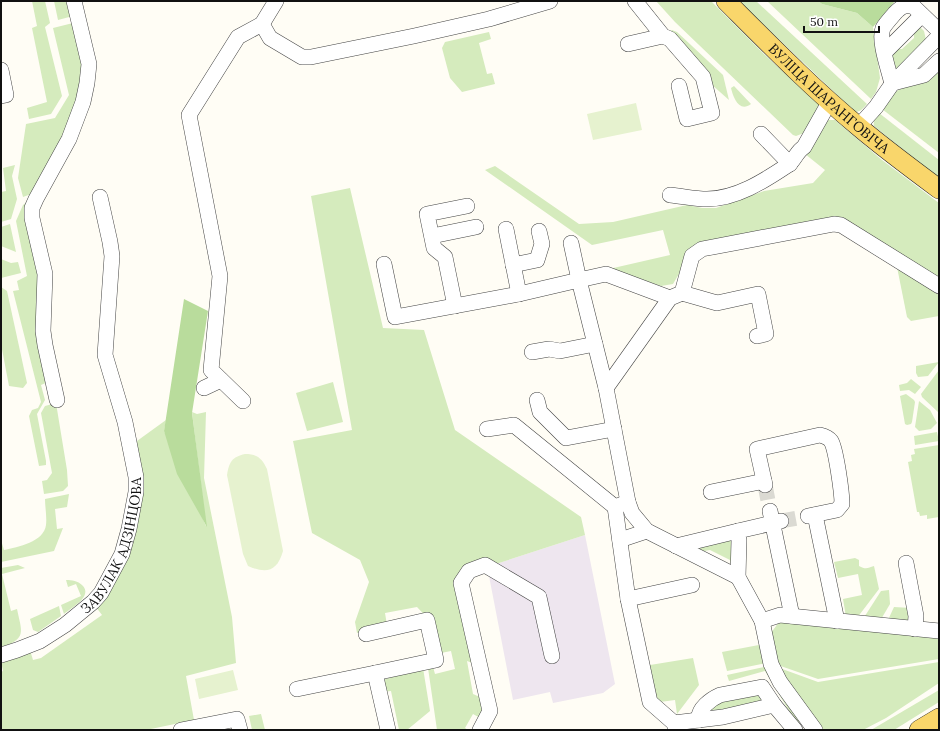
<svg xmlns="http://www.w3.org/2000/svg" width="940" height="731" viewBox="0 0 940 731" font-family="Lora,serif">
<style>
.industrial{fill:#eee6ef}
.green{fill:#d5ebbd}
.forest{fill:#b9dc9c}
.pitch{fill:#e6f2cf}
.lines{fill:none;stroke-linecap:round;stroke-linejoin:round}
.minor-tunnel{stroke:#dbdad3;stroke-width:15;stroke-dasharray:15 8;stroke-linecap:butt}
.minor-casing{stroke:#444;stroke-width:16}
.major-casing{stroke:#222;stroke-width:20}
.minor{stroke:#fff;stroke-width:15}
.major{stroke:#f9d66b;stroke-width:19}
.labels{text-anchor:middle;dominant-baseline:central;stroke-width:4;stroke-linejoin:round;paint-order:stroke}
.street-label{font-size:14px;fill:#111;stroke:#fff}
</style>
<rect width="100%" height="100%" fill="#fffdf5"/>
<!-- industrial -->
<path class="industrial" d="M585 535 615 684 603 693 553 703 550 692 513 700 489 576 496 564Z"/>
<!-- green -->
<g class="green">
<path d="M32 1H45L50 23 45 27 62 96 51 114 29 119 27 108 47 102 32 28 37 26Z"/>
<path d="M54 1H70L73 16 58 20Z"/>
<path d="M656 1H711L765 55 819 105V108L804 133 796 136 793 135 675 22Z"/>
<path d="M739 1H756L867 104C863 108 861 112 855 112Z"/>
<path d="M767 1H818L822 4 857 13 873 27 880 78 876 92 871 99Z"/>
<path d="M73 23 83 63 78 99 64 137 34 193 23 197 18 178 26 124 55 118 69 95 53 28Z"/>
<path d="M917 28H921L924 31 926 40 899 69H896L892 63V53L898 49H902L914 38V30Z"/>
<path d="M672 30 677 32 723 75 729 100 711 84 669 32Z"/>
<path d="M489 32 491 39 479 43 487 74 492 73 495 84 462 92 450 78 442 48 445 42Z"/>
<path d="M939 69V153L882 109 893 93Z"/>
<path d="M734 86 751 104C739 113 733 97 731 88Z"/>
<path d="M879 113 939 160V179L874 126C873 121 875 118 879 113Z"/>
<path d="M828 120H835L882 160 939 203V282L842 221 693 250 673 284 661 286 609 269 670 255 663 230 592 245 485 170 495 166 579 224 613 222 687 205 702 208H716L764 191 813 183 825 170 805 154 825 121Z"/>
<path d="M15 165 12 176 17 199 11 219 1 222V192L6 191 3 168Z"/>
<path d="M350 188 383 328 424 330 455 430 581 517 585 535 496 564 458 586 475 664 467 661 473 694 482 698 484 705 482 719 473 714 465 728 468 730H437L428 668 433 667 435 674 455 669 451 651 441 653 435 626 417 607 385 613 387 625 357 633 355 622 369 582 360 560 312 533 293 441 352 430 311 196Z"/>
<path d="M27 202 39 267 48 382 41 385 45 400 37 414 46 461V465L39 466 29 416 32 410 38 408 41 402 13 291 19 290 17 281 27 276 16 221 23 205Z"/>
<path d="M10 224 16 252 1 246V227Z"/>
<path d="M1 259 11 263 18 262 21 273 1 278Z"/>
<path d="M897 267 939 295V316L911 321 907 317Z"/>
<path d="M1 287 7 291 27 383 23 388 9 386 1 344Z"/>
<path d="M939 362 928 376 918 377 916 373V366Z"/>
<path d="M939 370V413L922 397 921 394Z"/>
<path d="M911 379 921 387 915 394 909 390 900 391 899 385 907 383Z"/>
<path d="M333 382 343 422 307 431 296 393Z"/>
<path d="M906 394 914 400 915 402 912 422 911 424 907 425 905 424 900 396Z"/>
<path d="M919 401 930 410 937 423 931 429 919 431 915 427Z"/>
<path d="M56 403 67 470 68 486 63 491 44 494 42 481 47 480 52 473 41 413 45 406Z"/>
<path d="M192 412 197 414 206 412 204 478 232 617 236 663 186 676 194 720 146 730H1V672L3 671 1 661 30 650 33 660 41 658 102 615 96 607 106 591 139 466 137 441 166 420 164 431 206 526Z"/>
<path d="M937 432 939 441 915 445 914 436Z"/>
<path d="M939 445V517L927 519V515L920 516 919 512H917L908 462 912 461 911 455 915 454 914 449Z"/>
<path d="M69 494 67 507 55 509 57 529 63 528 54 551 1 562V540L4 550C18 547 44 542 46 525 47 517 45 507 45 499Z"/>
<path d="M734 536 732 567 730 560 710 550 699 552 696 546Z"/>
<path d="M855 558 859 560V566C866 570 868 568 874 566L879 589 857 618 846 617 843 599 862 595 858 574 838 578 834 562Z"/>
<path d="M18 565 25 568 2 574 11 611 17 609C22 633 27 638 1 648V568Z"/>
<path d="M66 580C72 580 78 581 82 585 94 596 71 608 64 614L61 605 81 596 76 584 68 587Z"/>
<path d="M889 590 890 604 880 621 863 619 881 591Z"/>
<path d="M59 606 61 616 38 632 33 630 30 619Z"/>
<path d="M894 607 911 608 912 624 888 620Z"/>
<path d="M779 622 939 638V659L818 679 772 663 768 637Z"/>
<path d="M764 644 767 663 727 671 722 652Z"/>
<path d="M693 658 699 685 677 714 675 700 660 702 657 699 650 665Z"/>
<path d="M939 662V683L886 718 863 730H820L774 666 818 682Z"/>
<path d="M768 666 802 721 797 724 765 671 729 681 727 675Z"/>
<path d="M423 668 430 711 407 730H399L391 691 382 692 379 681Z"/>
<path d="M939 690V702L894 730H871Z"/>
<path d="M759 695 763 697 762 703 712 711 710 708 713 703Z"/>
<path d="M261 714 265 730H252L249 716Z"/>
</g>
<!-- forest -->
<g class="forest">
<path d="M818 1H895L873 27 857 13 822 4Z"/>
<path d="M184 299 208 311 192 413 207 527 177 474 164 431Z"/>
</g>
<!-- pitch -->
<g class="pitch">
<path d="M636 103 642 130 593 140 587 114Z"/>
<path d="M245 454C257 454 262 458 267 469L283 551C277 572 266 574 248 566L243 554 227 475C229 462 232 457 245 454Z"/>
<path d="M233 670 238 690 199 699 195 679Z"/>
</g>
<g class="lines">
<!-- minor-tunnel -->
<g class="minor-tunnel">
<path d="M765 485 770 511"/>
<path d="M781 521 808 516"/>
</g>
<!-- minor casing -->
<g class="minor-casing">
<g id="minor">
<path d="M635 1 663 36 670 39 703 77 712 113 687 119 679 86"/>
<path d="M262 24 270 38 302 57H311L414 36 489 19 550 1"/>
<path d="M628 44 663 36"/>
<path d="M885 52 922 15"/>
<path d="M1 70 6 95 1 96"/>
<path d="M893 83 924 75 939 61"/>
<path d="M892 84C889 70 878 41 883 28 886 23 891 18 895 13 901 7 905 4 914 7L939 31"/>
<path d="M858 127 876 107 892 84 939 36"/>
<path d="M761 134 790 164"/>
<path d="M670 195C682 196 695 199 707 199 736 199 764 181 788 165 794 161 797 151 804 147L830 101"/>
<path d="M506 229 519 294"/>
<path d="M432 236 476 227"/>
<path d="M571 243 579 280 606 274 670 298"/>
<path d="M384 264 395 317 519 294 579 280 606 388"/>
<path d="M513 265 537 260 542 244 539 231"/>
<path d="M682 293 717 303 758 294 766 334 757 336"/>
<path d="M455 306 445 257 434 248 427 214 467 206"/>
<path d="M532 352 549 349 560 351 595 344"/>
<path d="M204 388 221 380"/>
<path d="M57 400 45 345 43 331 45 274 32 218V208L36 199 69 139 83 102 87 83 89 64 74 1"/>
<path d="M537 400 540 412 566 438 614 429"/>
<path d="M243 401 211 370 220 276 189 115 238 37 262 24 276 1"/>
<path d="M487 429 514 425 615 507"/>
<path d="M765 485 757 449 820 435C824 436 828 437 831 441 836 449 842 493 842 504L837 510 808 516"/>
<path d="M711 492 764 481"/>
<path d="M628 502 615 507 628 599 650 702 674 723 676 730"/>
<path d="M770 511 792 616"/>
<path d="M815 515 837 621"/>
<path d="M781 521 738 531 739 540 738 577 762 621 771 664 780 682 815 730"/>
<path d="M620 540 647 531"/>
<path d="M676 546 738 531"/>
<path d="M906 563 916 616 915 629"/>
<path d="M738 577 647 531 632 513 628 502 606 388 670 298 682 293 692 256 702 249 834 224 841 225 939 286"/>
<path d="M628 599 692 585"/>
<path d="M762 621 780 615 939 631"/>
<path d="M366 634 427 620 436 660 375 673"/>
<path id="s1" d="M1 655 17 650 40 641 65 625 93 602 101 593 122 554 129 529 136 492V477L125 422 105 355 112 256 110 242 100 197"/>
<path d="M297 689 375 673 388 730"/>
<path d="M699 720C697 709 711 699 720 695L762 687 774 705"/>
<path d="M674 723 723 717 774 705 795 730"/>
<path d="M181 730 237 719 240 730"/>
<path d="M480 730 490 711 461 583 469 571 485 565 539 597 552 656"/>
</g>
</g>
<!-- major casing -->
<g class="major-casing">
<g id="major">
<path id="s2" d="M726 1C769 44 812 88 859 127 885 149 912 169 939 189"/>
<path d="M919 730 939 718"/>
</g>
</g>
<!-- minor -->
<use href="#minor" class="minor"/>
<!-- major -->
<use href="#major" class="major"/>
</g>
<g class="labels">
<!-- street labels -->
<g class="street-label">
<text stroke="none"><textPath href="#s2" startOffset="142">ВУЛІЦА ШАРАНГОВІЧА</textPath></text>
<text stroke="none"><textPath href="#s1" startOffset="168">ЗАВУЛАК АДЗІНЦОВА</textPath></text>
</g>
</g>
<!-- border -->
<rect width="940" height="731" fill="none" stroke="#111111" stroke-width="4"/>
<!-- scale -->
<path d="M804 26v6h75v-6" fill="none" stroke="#111111" stroke-width="2"/>
<text x="810" y="26" font-size="12" fill="#111111" stroke="#ffffff" stroke-width="3" paint-order="stroke">50 m</text>
</svg>
